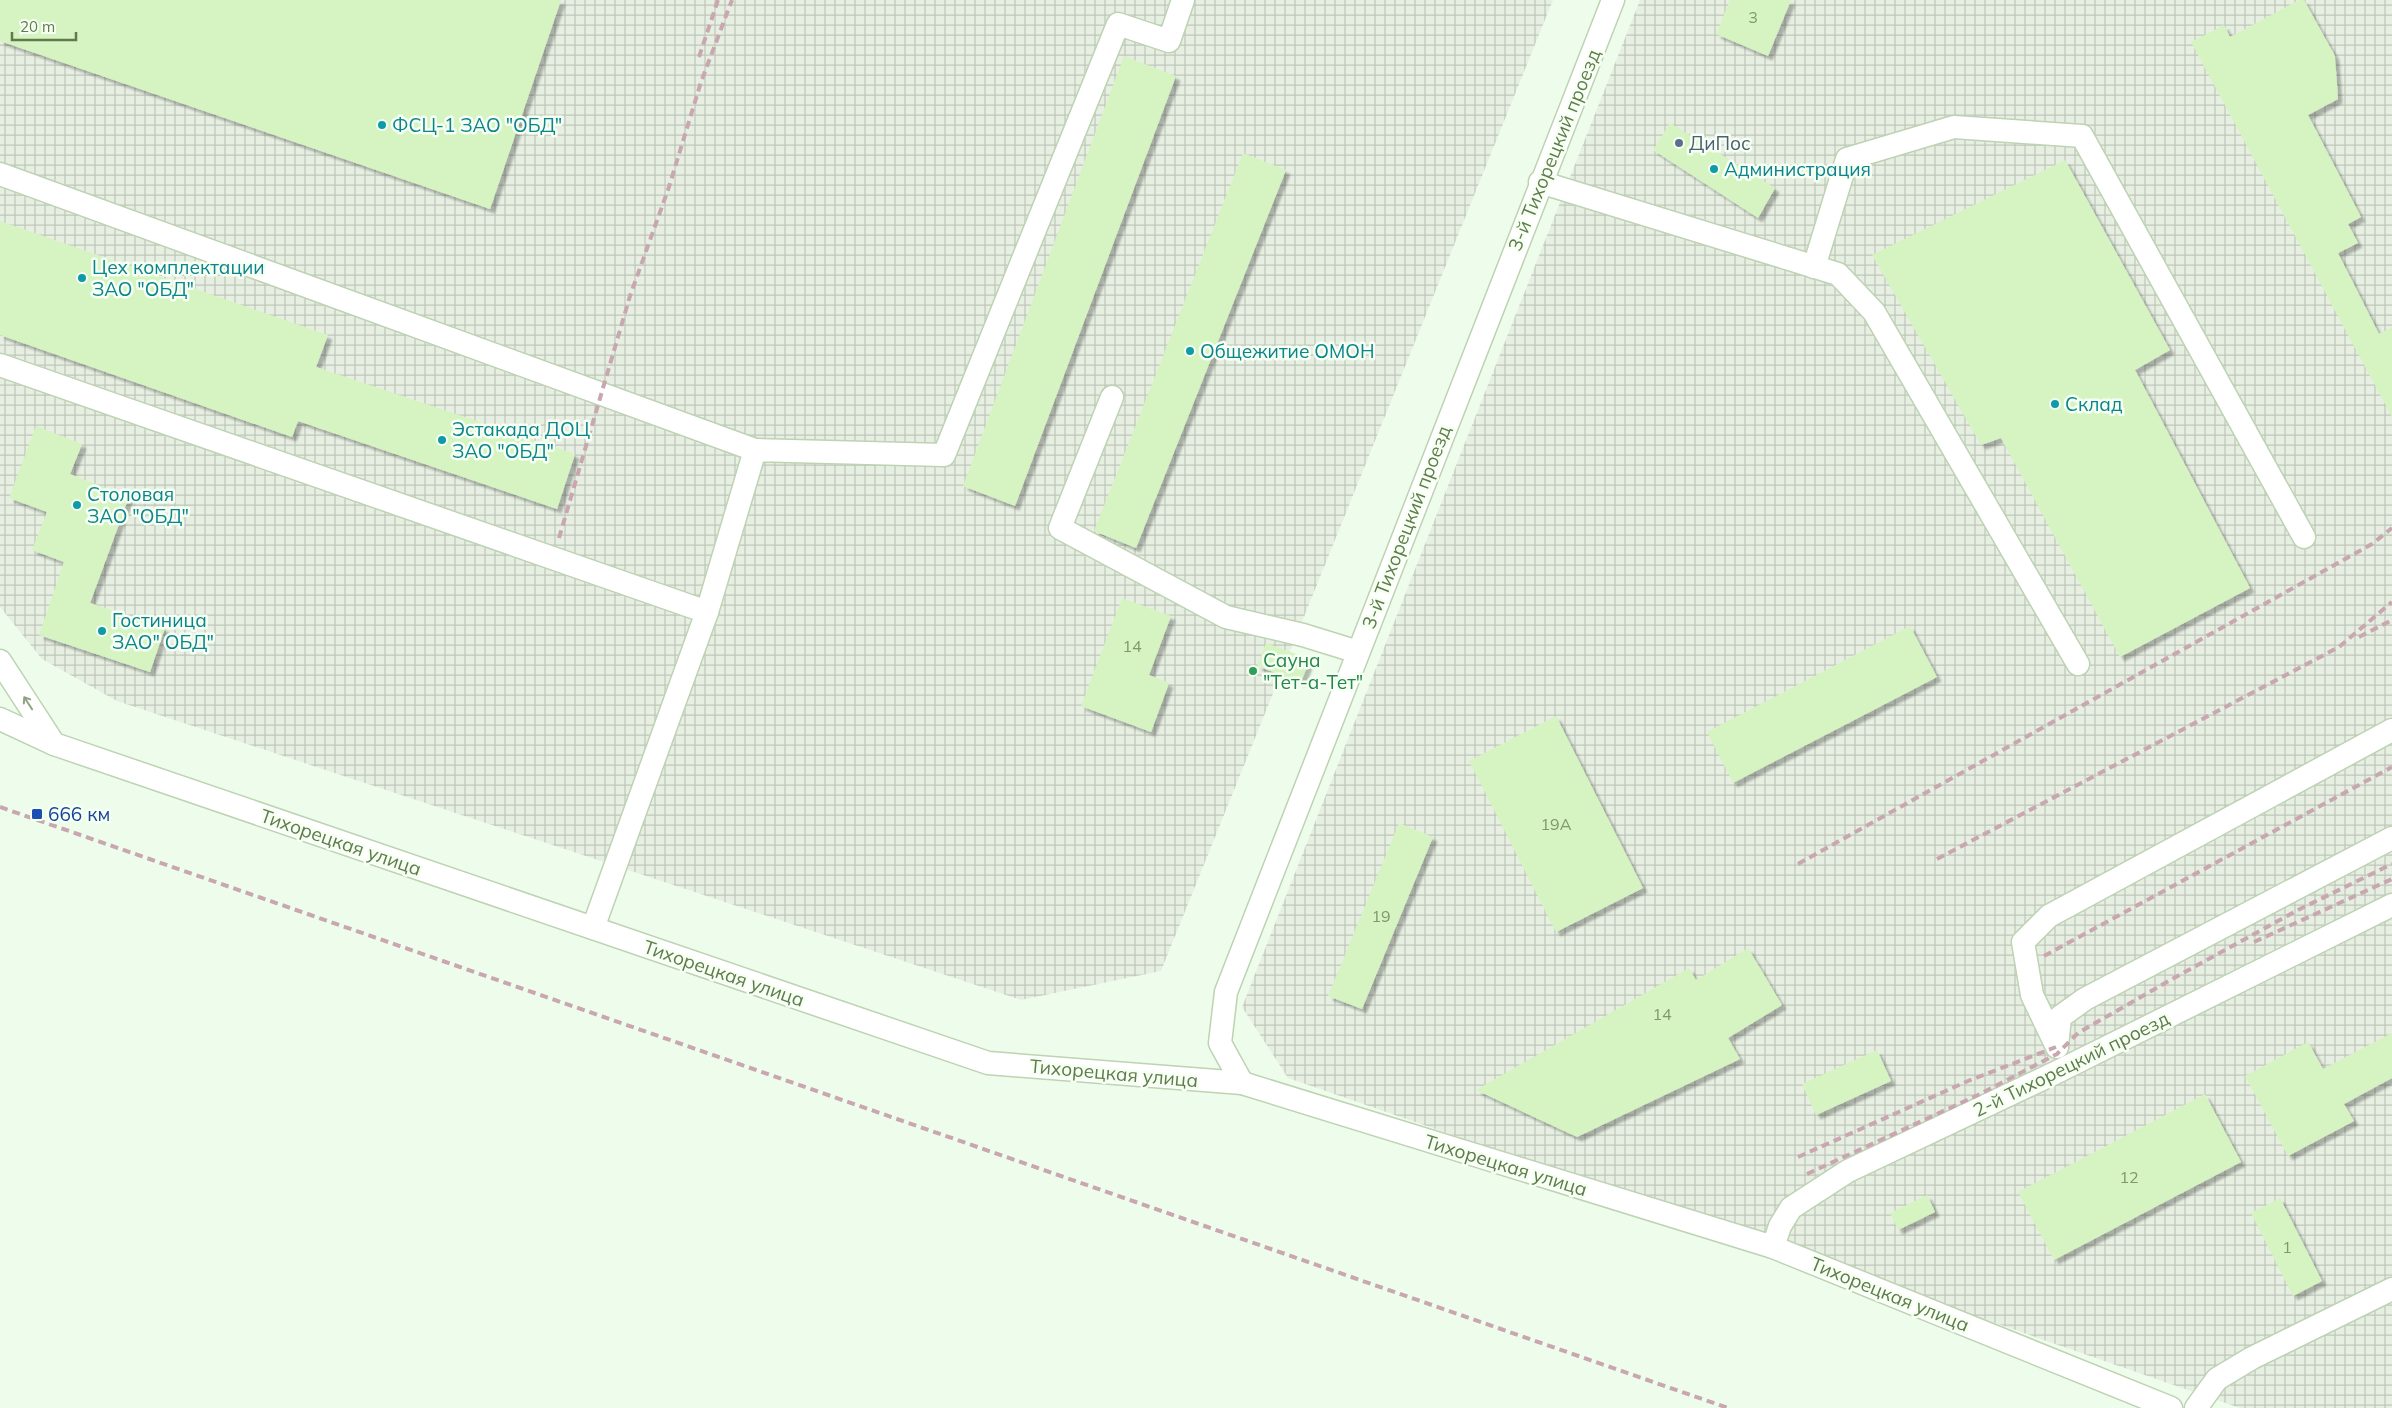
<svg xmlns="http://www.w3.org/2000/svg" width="2392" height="1408" viewBox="0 0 2392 1408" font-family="Mulish,sans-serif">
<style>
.industrial{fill:url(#industrial-grid)}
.building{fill:#d6f4c2;filter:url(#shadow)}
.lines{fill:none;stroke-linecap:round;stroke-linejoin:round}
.minor-casing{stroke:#bdd3b2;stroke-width:25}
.minor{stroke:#fff;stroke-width:22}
.rail{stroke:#c9a7b0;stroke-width:4;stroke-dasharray:8 5;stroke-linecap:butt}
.oneway{stroke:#90a282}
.culture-dot{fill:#0f9aa8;stroke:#f5fff2;stroke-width:2}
.service-dot{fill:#5c6f8a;stroke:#f5fff2;stroke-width:2}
.leisure-dot{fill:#2e9e5b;stroke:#f5fff2;stroke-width:2}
.transit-dot{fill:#1a4fb4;stroke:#f5fff2;stroke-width:2}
.labels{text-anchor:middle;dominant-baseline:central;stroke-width:5;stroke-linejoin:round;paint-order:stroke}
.number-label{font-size:16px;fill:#7e986a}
.culture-label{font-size:19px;fill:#0d838f;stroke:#f5fff2;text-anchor:start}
.service-label{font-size:19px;fill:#4e5e75;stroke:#f5fff2;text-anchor:start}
.street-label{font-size:19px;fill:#607a4c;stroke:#f5fff2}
.leisure-label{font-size:19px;fill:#27864d;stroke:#f5fff2;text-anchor:start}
.transit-label{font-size:19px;fill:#164399;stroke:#f5fff2;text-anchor:start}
</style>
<defs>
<pattern id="industrial-grid" width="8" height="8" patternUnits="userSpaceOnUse" patternTransform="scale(1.25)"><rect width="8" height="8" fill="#e7efe3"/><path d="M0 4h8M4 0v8" fill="none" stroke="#bfc7ba"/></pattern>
<filter id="shadow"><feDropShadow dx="4.5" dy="4.5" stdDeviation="1" flood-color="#0004"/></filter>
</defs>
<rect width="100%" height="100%" fill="#eefdeb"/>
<!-- industrial -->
<g class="industrial">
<path d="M0 0H1553L1161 971 1021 1000 117 701 42 659 0 607Z"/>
<path d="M1640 0H2392V1408H2240L1288 1078 1242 1007Z"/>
</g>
<!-- building -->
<g class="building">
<path d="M0 0H561L490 209 0 41Z"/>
<path d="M1730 0H1791L1768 56 1716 34Z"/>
<path d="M2299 0H2304L2335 56 2338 99 2308 115 2361 217 2348 224 2358 243 2338 253 2379 334 2392 327V417L2191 42 2224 25 2230 37Z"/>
<path d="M1124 56 1176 76 1015 506 963 486Z"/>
<path d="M1670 123 1775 188 1758 218 1653 150Z"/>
<path d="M1243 153 1286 170 1136 548 1094 531Z"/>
<path d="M2065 160 2170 350 2135 370 2250 588 2120 657 2001 438 1981 445 1872 255Z"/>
<path d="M0 221 328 335 316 367 575 454 557 509 298 421 292 437 0 335Z"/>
<path d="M36 426 82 444 70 474 129 497 90 603 165 628 150 672 39 635 64 562 32 550 47 512 9 498Z"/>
<path d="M1122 598 1171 616 1149 675 1169 683 1151 732 1081 706Z"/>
<path d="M1910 626 1937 677 1733 783 1707 732Z"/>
<path d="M1266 643 1310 659 1301 682 1257 666Z"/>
<path d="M1556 716 1643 888 1556 932 1469 761Z"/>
<path d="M1399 823 1433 837 1362 1009 1328 996Z"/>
<path d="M1748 948 1782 1005 1728 1038 1740 1059 1577 1137 1476 1090 1689 968 1696 980Z"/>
<path d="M2392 1033V1078L2344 1104 2354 1121 2288 1156 2245 1076 2308 1042 2323 1069Z"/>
<path d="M1877 1050 1891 1081 1816 1115 1802 1084Z"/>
<path d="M2205 1094 2241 1162 2054 1260 2018 1192Z"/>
<path d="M1927 1195 1935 1212 1898 1230 1890 1213Z"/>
<path d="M2280 1198 2322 1281 2293 1296 2251 1213Z"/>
</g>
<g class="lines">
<!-- minor casing -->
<g class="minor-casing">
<g id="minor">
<path d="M0 174 755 450"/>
<path d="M1540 182 1838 274 1874 312 2078 664"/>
<path d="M1814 267 1847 159 1954 127 2082 136 2304 537"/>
<path d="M0 365 707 612"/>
<path d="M1112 397 1060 528 1226 617 1303 635 1358 652"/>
<path d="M0 661 54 744"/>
<path d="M0 719 54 744 988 1063 1242 1083 1773 1247 2171 1408"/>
<path d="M593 928 707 612 755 450 944 455 1118 24 1169 41 1183 0"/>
<path d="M2057 1046 2060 1017 2085 999 2392 838"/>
<path d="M2057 1047 2032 995 2023 942 2049 916 2392 730"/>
<path d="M1242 1083 1220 1043 1226 992 1613 0"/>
<path d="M1773 1247 1780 1226 1791 1208 1848 1171 2057 1072 2392 905"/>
<path d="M2196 1408 2217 1379 2252 1358 2392 1289"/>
</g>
</g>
<!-- minor -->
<use href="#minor" class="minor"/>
<!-- rail -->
<g class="rail">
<path d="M699 57 718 0"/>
<path d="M559 538 630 296 669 187 701 82 732 0"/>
<path d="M2359 637 2392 620"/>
<path d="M0 807 1728 1408"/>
<path d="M1937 859 2339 647 2392 602"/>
<path d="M1798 864 2372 544 2392 528"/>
<path d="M2254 942 2392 879"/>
<path d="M2044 956 2392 767"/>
<path d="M1798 1157 1968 1081 2056 1047"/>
<path d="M1807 1174 1978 1095 2057 1054 2078 1033 2174 978 2298 910 2392 864"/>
</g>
</g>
<!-- one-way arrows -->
<defs><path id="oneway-shaft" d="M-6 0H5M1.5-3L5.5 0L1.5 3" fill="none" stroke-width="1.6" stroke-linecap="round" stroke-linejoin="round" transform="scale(1.25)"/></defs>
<use class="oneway" href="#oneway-shaft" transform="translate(28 703) rotate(-123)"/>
<!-- markers -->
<g class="culture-dot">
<circle cx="382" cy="125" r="5"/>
<circle cx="1714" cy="169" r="5"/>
<circle cx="82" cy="278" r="5"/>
<circle cx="1190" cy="351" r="5"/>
<circle cx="2055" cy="404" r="5"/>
<circle cx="442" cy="440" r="5"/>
<circle cx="77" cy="505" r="5"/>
<circle cx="102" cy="631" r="5"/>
</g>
<circle class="service-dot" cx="1679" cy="143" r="5"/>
<circle class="leisure-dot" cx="1253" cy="671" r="5"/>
<rect class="transit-dot" x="31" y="808" width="12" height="12" rx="2.5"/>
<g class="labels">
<!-- number labels -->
<g class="number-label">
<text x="1753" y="17">3</text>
<text x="1132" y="646">14</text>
<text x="1556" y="824">19А</text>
<text x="1381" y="916">19</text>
<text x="1662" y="1014">14</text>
<text x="2129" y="1177">12</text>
<text x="2287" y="1247">1</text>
</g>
<!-- culture labels -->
<g class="culture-label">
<text x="392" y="125">ФСЦ-1 ЗАО "ОБД"</text>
<text x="1724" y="169">Администрация</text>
<text x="92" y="267">Цех комплектации<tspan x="92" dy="22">ЗАО "ОБД"</tspan></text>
<text x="1200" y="351">Общежитие ОМОН</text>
<text x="2065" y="404">Склад</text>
<text x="452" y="429">Эстакада ДОЦ<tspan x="452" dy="22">ЗАО "ОБД"</tspan></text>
<text x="87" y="494">Столовая<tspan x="87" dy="22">ЗАО "ОБД"</tspan></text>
<text x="112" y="620">Гостиница<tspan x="112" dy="22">ЗАО" ОБД"</tspan></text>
</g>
<!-- service labels -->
<g class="service-label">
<text x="1689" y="143">ДиПос</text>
</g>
<!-- street labels -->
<g class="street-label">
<text transform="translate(1554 150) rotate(-68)">3-й Тихорецкий проезд</text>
<text transform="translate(1406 527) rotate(-69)">3-й Тихорецкий проезд</text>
<text transform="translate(341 842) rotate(19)">Тихорецкая улица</text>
<text transform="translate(724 973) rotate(19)">Тихорецкая улица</text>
<text transform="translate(2071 1064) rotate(-26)">2-й Тихорецкий проезд</text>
<text transform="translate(1114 1073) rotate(5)">Тихорецкая улица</text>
<text transform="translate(1506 1165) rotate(17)">Тихорецкая улица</text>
<text transform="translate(1890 1294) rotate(22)">Тихорецкая улица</text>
</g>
<!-- leisure labels -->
<g class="leisure-label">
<text x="1263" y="660">Сауна<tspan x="1263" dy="22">"Тет-а-Тет"</tspan></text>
</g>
<!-- transit labels -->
<g class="transit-label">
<text x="48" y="814">666 км</text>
</g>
</g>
<!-- scale -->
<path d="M12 32v8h64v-8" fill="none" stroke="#607a4c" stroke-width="2.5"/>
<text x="20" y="32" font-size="15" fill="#607a4c" stroke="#f5fff2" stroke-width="4" paint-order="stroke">20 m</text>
</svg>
